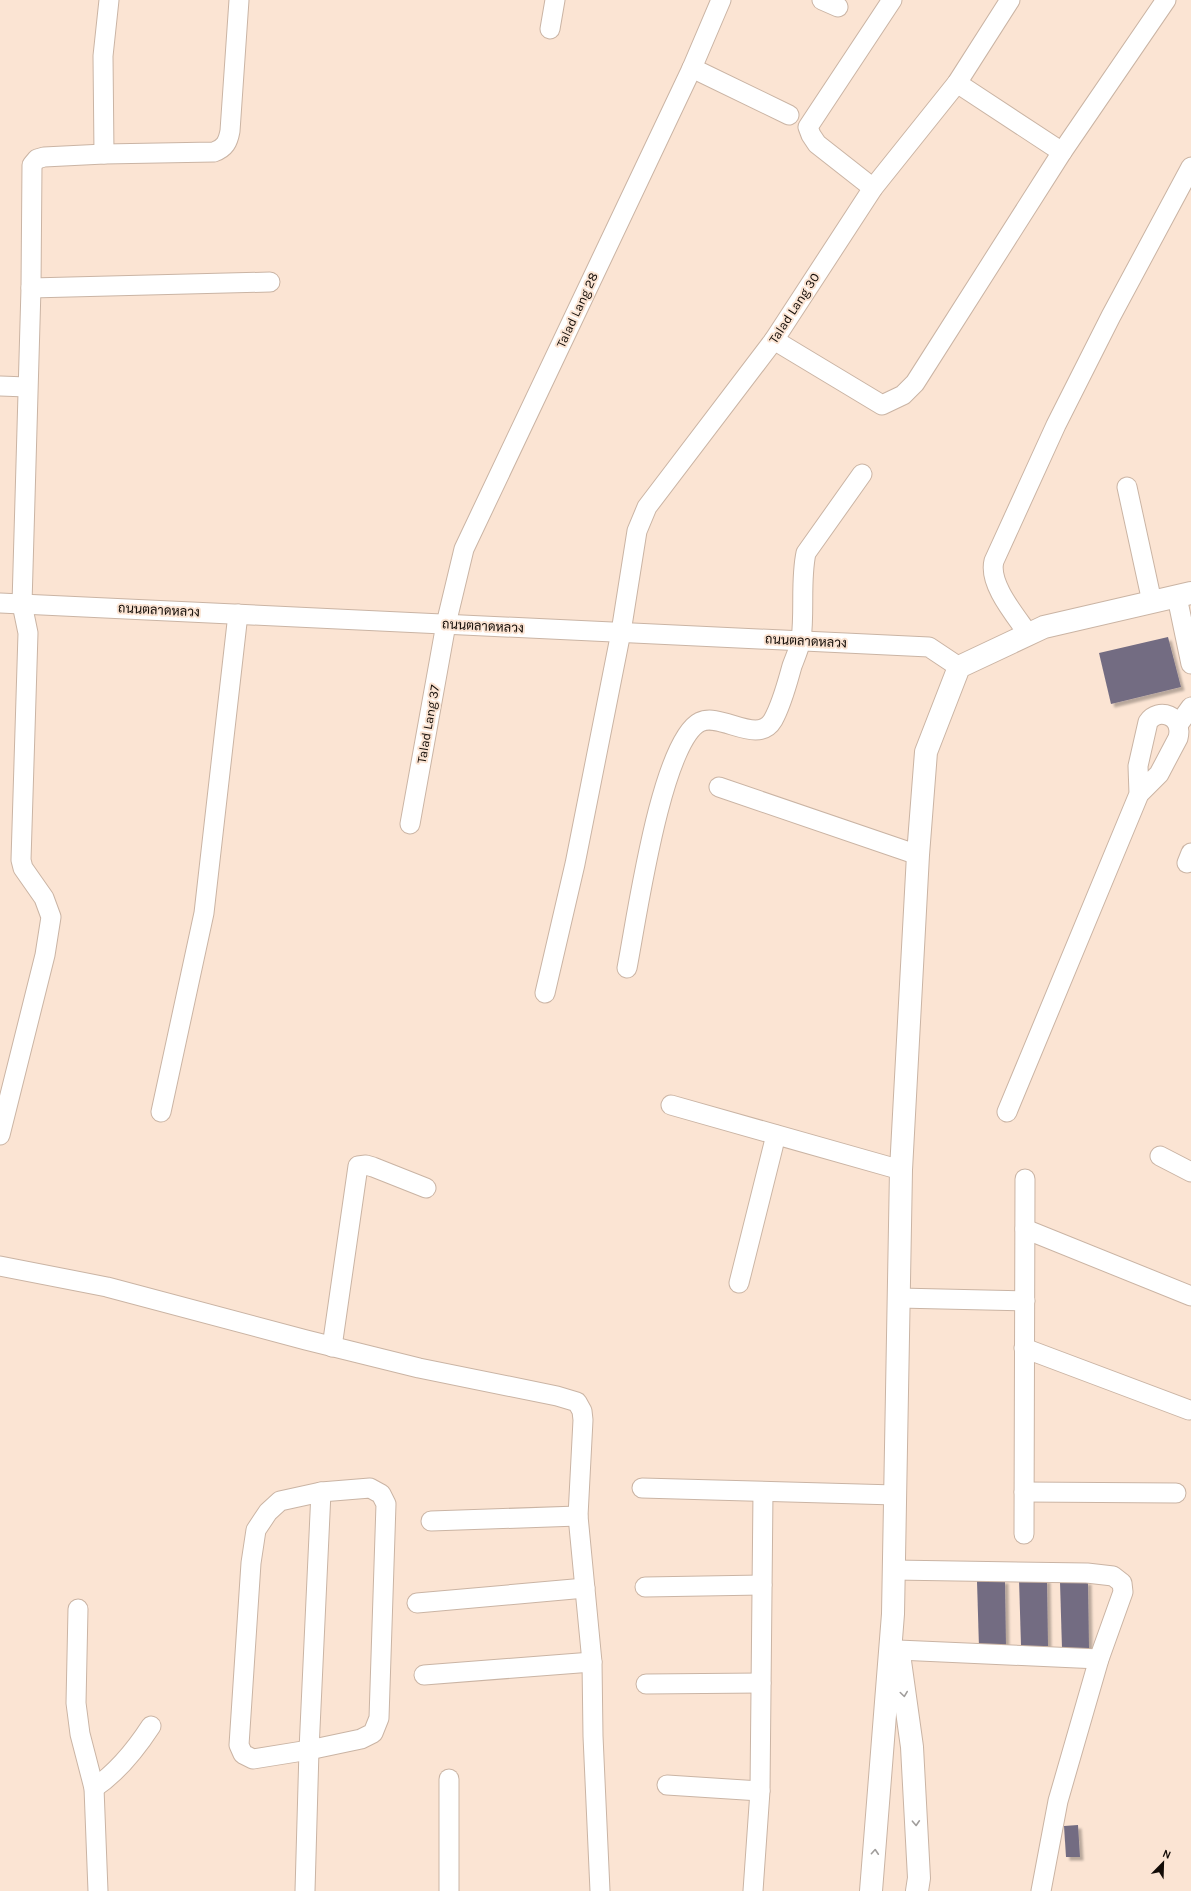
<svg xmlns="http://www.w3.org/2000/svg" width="1191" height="1891" viewBox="0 0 1191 1891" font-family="Karla,Sarabun,sans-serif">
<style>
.building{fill:#736c82;filter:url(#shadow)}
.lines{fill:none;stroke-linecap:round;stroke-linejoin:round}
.minor-casing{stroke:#cab4a4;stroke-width:21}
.major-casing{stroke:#cab4a4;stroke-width:24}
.minor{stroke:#fff;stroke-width:19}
.major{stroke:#fff;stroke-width:22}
.oneway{stroke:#a09d9b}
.labels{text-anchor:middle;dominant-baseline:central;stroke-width:4;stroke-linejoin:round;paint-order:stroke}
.street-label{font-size:13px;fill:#120b06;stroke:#fbe4d3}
</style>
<defs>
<filter id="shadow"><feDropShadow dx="3.5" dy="3.5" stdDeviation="1" flood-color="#0004"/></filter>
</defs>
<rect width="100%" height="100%" fill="#fbe4d3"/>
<!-- building -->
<g class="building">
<path d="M1168 637 1181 687 1111 704 1099 653Z"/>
<path d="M1019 1579H1047L1048 1646H1021Z"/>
<path d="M1005 1580 1006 1648H979L977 1581Z"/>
<path d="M1088 1581 1089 1648 1062 1649 1060 1582Z"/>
<path d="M1078 1825 1080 1857H1066L1064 1826Z"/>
</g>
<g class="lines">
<!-- minor casing -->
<g class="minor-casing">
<g id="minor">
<path d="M822 0 838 7"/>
<path d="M550 29 555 0"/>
<path d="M692 68 789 115"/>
<path d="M957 83 1062 152"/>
<path d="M104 154 103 56 109 0"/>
<path d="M873 188 817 144 811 135 808 127 892 0"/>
<path d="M31 288 270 282"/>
<path d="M774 340 882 405 903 395 915 383 1062 152 1166 0"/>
<path d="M0 386 27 387"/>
<path d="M1127 487 1152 602"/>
<path d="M1177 597 1191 664"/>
<path d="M0 603 929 647 959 667"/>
<path d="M1029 635C1016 616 988 584 994 561L1056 425 1111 316 1191 167"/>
<path d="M1178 725 1191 707"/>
<path d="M719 787 918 855"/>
<path d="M410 824 446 624 464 549 692 68 721 0"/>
<path d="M1187 863 1191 853"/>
<path d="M627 968C636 923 661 741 700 722 721 712 758 746 773 720 782 704 787 684 792 666 795 658 799 649 801 640 805 611 800 581 806 553L862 474"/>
<path d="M545 993 575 864 621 632 637 531 647 507 774 340 873 188 957 83 1010 0"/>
<path d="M671 1105 901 1170"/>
<path d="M161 1112 204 913 238 614"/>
<path d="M1007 1112 1139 794 1159 774 1178 738C1184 715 1158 707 1148 722L1138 766 1139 794"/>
<path d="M0 1135 45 955 51 917 44 898 23 868 21 860 28 633 22 604 31 288 32 165 37 159 44 157 104 154 214 152C225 148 228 142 230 131L239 0"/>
<path d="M1160 1156 1191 1172"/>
<path d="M1025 1229 1191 1296"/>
<path d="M0 1266 107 1287 306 1340 419 1368 557 1396 577 1402 582 1411 583 1420 578 1516 592 1662 593 1736 600 1891"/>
<path d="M739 1283 776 1135"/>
<path d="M899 1298 1025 1301"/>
<path d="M332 1347 358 1166 366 1165 373 1167 426 1188"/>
<path d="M1024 1348 1189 1410"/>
<path d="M370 1488 381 1494 386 1504 379 1718 373 1733 361 1739 309 1750 253 1759 243 1754 239 1745 251 1563 256 1530 268 1512 280 1501 321 1492Z"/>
<path d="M642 1488 895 1495"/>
<path d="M1024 1492 1176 1493"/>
<path d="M431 1521 578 1516"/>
<path d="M1024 1534 1025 1179"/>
<path d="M894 1570 1087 1573 1113 1576 1122 1583 1123 1592 1099 1659 1058 1801 1041 1891"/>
<path d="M645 1587 762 1585"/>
<path d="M417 1603 585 1588"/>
<path d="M78 1609 76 1703 80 1734 94 1788 98 1891"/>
<path d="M898 1650 1099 1659"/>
<path d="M424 1675 592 1662"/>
<path d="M646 1684 761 1683"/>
<path d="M449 1779V1891"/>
<path d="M667 1785 760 1791"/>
<path d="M94 1788C118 1772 136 1749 151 1726"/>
<path d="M305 1891 309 1750 321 1492"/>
<path d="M753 1891 760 1791 763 1492"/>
</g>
</g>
<!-- major casing -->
<g class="major-casing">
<g id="major">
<path d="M899 1654 912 1747 919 1878 917 1891"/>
<path d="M871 1891 893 1614 901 1170 918 855 926 752 959 667 1044 627 1191 593"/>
</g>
</g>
<!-- minor -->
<use href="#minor" class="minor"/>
<!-- major -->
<use href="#major" class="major"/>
</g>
<!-- one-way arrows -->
<defs><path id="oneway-chevron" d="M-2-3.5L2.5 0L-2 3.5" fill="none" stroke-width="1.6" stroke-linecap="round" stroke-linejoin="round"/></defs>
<g class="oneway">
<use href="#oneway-chevron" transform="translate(904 1694) rotate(82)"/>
<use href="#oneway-chevron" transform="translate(916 1823) rotate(87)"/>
<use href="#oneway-chevron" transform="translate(875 1852) rotate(-86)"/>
</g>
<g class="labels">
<!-- street labels -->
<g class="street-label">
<text transform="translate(794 308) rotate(-57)">Talad Lang 30</text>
<text transform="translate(577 310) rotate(-65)">Talad Lang 28</text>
<text transform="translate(159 610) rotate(3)">ถนนตลาดหลวง</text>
<text transform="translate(483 626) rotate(3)">ถนนตลาดหลวง</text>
<text transform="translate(806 641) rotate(3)">ถนนตลาดหลวง</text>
<text transform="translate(428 724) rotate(-80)">Talad Lang 37</text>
</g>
</g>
<!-- north arrow -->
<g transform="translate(1163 1863) rotate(23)" stroke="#fbe4d3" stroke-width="3" paint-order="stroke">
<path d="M0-3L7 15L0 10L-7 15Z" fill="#120b06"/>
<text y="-6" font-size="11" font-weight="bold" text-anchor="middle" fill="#120b06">N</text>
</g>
</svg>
